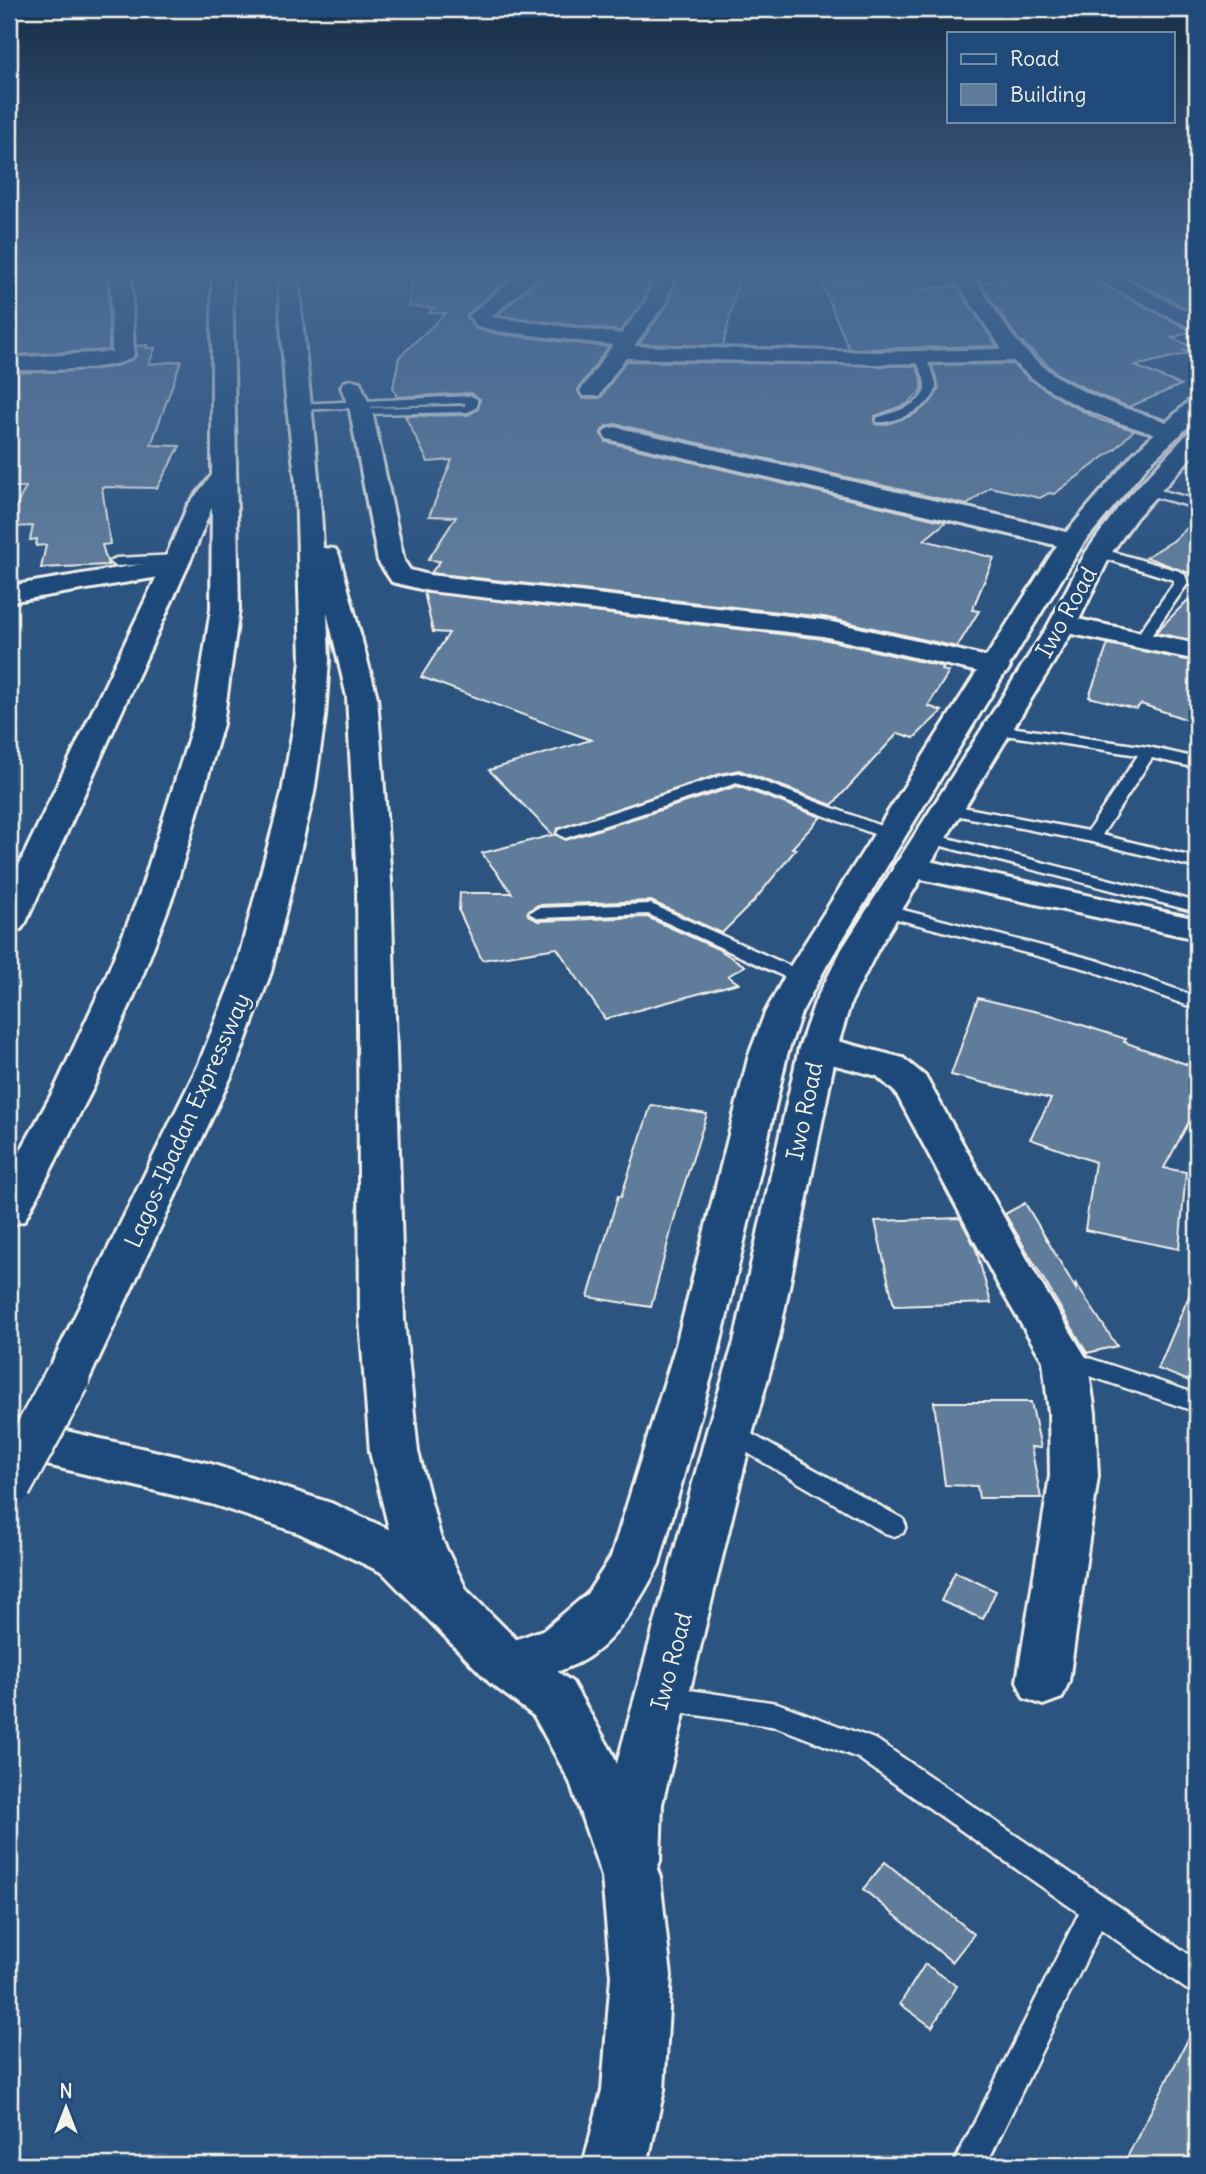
<svg xmlns="http://www.w3.org/2000/svg" width="1206" height="2174" viewBox="0 0 1206 2174" font-family="Delius,sans-serif">
<style>
.building{fill:#5e7b9a;stroke:#f4f1e8;stroke-width:2}
.lines{fill:none;stroke-linecap:round;stroke-linejoin:round}
.service-casing{stroke:#f4f1e8;stroke-width:5}
.minor-casing{stroke:#f4f1e8;stroke-width:6}
.primary-casing{stroke:#f4f1e8;stroke-width:6}
.trunk-casing{stroke:#f4f1e8;stroke-width:6}
.motorway-casing{stroke:#f4f1e8;stroke-width:6}
.service{fill:#1f4a7a;fill-rule:evenodd}
.minor{fill:#1f4a7a;fill-rule:evenodd}
.primary{fill:#1f4a7a;fill-rule:evenodd}
.trunk{fill:#1f4a7a;fill-rule:evenodd}
.motorway{fill:#1f4a7a;fill-rule:evenodd}
.motorway-bridge-casing{stroke:#f4f1e8;stroke-width:50;stroke-linecap:butt}
.motorway-bridge{stroke:#1f4a7a;stroke-width:45}
.labels{text-anchor:middle;dominant-baseline:central;stroke-width:6;stroke-linejoin:round;paint-order:stroke}
.street-label{font-size:23px;fill:#f4f1e8;stroke:#1f4a7a}
</style>
<rect width="100%" height="100%" fill="#2c5481"/>
<filter id="ink" filterUnits="userSpaceOnUse"><feTurbulence type="fractalNoise" baseFrequency=".0143" numOctaves="2"/><feDisplacementMap in="SourceGraphic" scale="14" xChannelSelector="R" yChannelSelector="G"/><feConvolveMatrix kernelMatrix="1 2 1 2 8 2 1 2 1" color-interpolation-filters="sRGB"/></filter>
<g filter="url(#ink)">
<!-- building -->
<g class="building">
<path d="M9 274H108L109 350 9 355Z"/>
<path d="M413 274H515L467 314V318L476 329 497 334 608 347 578 389 583 399 601 397 626 361 916 366 922 381V390L907 404 875 416V424L884 425 913 415 930 403 939 388 932 365 1012 364 1028 378 1065 402 1100 420 1134 430 1115 449 1054 494 1049 493 1040 498 990 487 967 505 616 424 606 426 601 432 606 442 946 522 924 540 994 558 972 610 979 611 957 647 824 617 431 573 440 561 428 560 456 517 429 516 452 460 428 462 405 416 468 415 478 409 480 399 471 393 397 397 393 388 399 357 446 313H429L434 308 408 306Z"/>
<path d="M544 274H652L644 301 620 331 497 315Z"/>
<path d="M677 274H740L723 346 639 344 668 304Z"/>
<path d="M994 274H1088L1093 280 1192 331 1172 338 1195 348 1184 351 1189 353 1135 366 1181 385 1129 407 1098 395 1059 375 1018 339 980 283 1003 281Z"/>
<path d="M1121 274H1197V314Z"/>
<path d="M907 279 915 290 956 286 997 346 849 349 821 282Z"/>
<path d="M147 345 146 348H155L149 364 181 361 151 445 180 446 157 488 102 487 110 544 102 545 108 565 41 568 46 545 36 546 37 539 30 540 33 526 13 527 16 517 10 518 26 487H9V373L75 371 113 367 135 357 136 346Z"/>
<path d="M1197 519V576L1146 557 1173 541Z"/>
<path d="M1197 591V641L1156 633 1157 631Z"/>
<path d="M424 592 823 639 944 667 942 670 949 672 928 706 942 711 914 738 898 733 832 805 739 770 720 774 557 829 556 835 566 840 737 786 821 817 792 848 796 849 754 901 722 933 651 901 538 905 528 911V915L538 921 647 917 718 949 745 966 728 976 738 983 605 1019 557 948 482 960 459 911 460 893H512L482 853 553 835 489 770 591 740 421 677 449 633 433 632Z"/>
<path d="M1108 644 1197 662V723L1141 704 1136 709 1089 697Z"/>
<path d="M978 998 1051 1015 1126 1039 1124 1042 1197 1068V1107L1164 1168 1186 1172 1179 1249 1085 1230 1095 1162 1030 1139 1051 1099 951 1075Z"/>
<path d="M651 1105 707 1114 679 1201 651 1307 588 1297 618 1196 621 1197Z"/>
<path d="M1025 1203 1076 1289V1284L1117 1346 1087 1353 1005 1214Z"/>
<path d="M960 1218 976 1249 991 1303 894 1306 875 1221Z"/>
<path d="M1197 1277V1384L1158 1369Z"/>
<path d="M934 1402H1031L1041 1448 1031 1447 1041 1498H979L977 1486 945 1485Z"/>
<path d="M955 1572 996 1591 983 1619 941 1601Z"/>
<path d="M885 1862 974 1934 952 1962 863 1889Z"/>
<path d="M925 1964 957 1986 932 2027 900 2004Z"/>
<path d="M1197 2022V2165H1123Z"/>
</g>
<g class="lines">
<!-- service casing -->
<g class="service-casing">
<g id="service">
<path d="M916 355 925 357C929 366 937 379 936 388 934 407 893 424 877 422V418C892 412 928 405 925 384 924 375 918 365 915 357Z"/>
<path d="M471 396 477 399V407L468 412 361 414 355 411 361 408 465 406V403L298 410 292 407 298 404Z"/>
<path d="M1148 487 1197 500V508L1144 494V488Z"/>
<path d="M1099 548 1179 571 1185 575 1188 583 1146 643H1136L1134 640 1174 583V580L1094 555V549Z"/>
<path d="M178 555 183 556V562L116 566 109 562 116 558Z"/>
<path d="M996 725 1148 747 1197 758V768L1152 758 1102 835 1197 858V868L1092 842 940 812 938 809 940 806 946 804 1088 831 1138 755 991 733 988 730Z"/>
<path d="M739 773 894 831 896 834 888 839 882 837 737 783 571 836 565 838 557 833 559 830 721 776Z"/>
<path d="M928 833 1197 902V912L922 841 920 838Z"/>
<path d="M651 904 808 974 811 978 808 982H796L648 914 538 918 529 913 538 908Z"/>
<path d="M884 905 1099 961 1197 997V1009L1087 969 878 914 875 910 878 906Z"/>
<path d="M1065 1350 1197 1394V1412L1057 1365 1054 1359 1057 1353Z"/>
<path d="M730 1422 903 1519 906 1526 903 1533 894 1536 885 1533 722 1438 718 1431 722 1424Z"/>
<path d="M663 1686 777 1703 877 1740 1197 1960V1993L1186 1989 1101 1929 986 2165H953L1079 1913 858 1758 777 1727 663 1710 654 1707 650 1698 654 1689Z"/>
</g>
</g>
<!-- minor casing -->
<g class="minor-casing">
<g id="minor">
<path d="M111 274H131L134 355C121 372 32 370 9 370V358L112 352Z"/>
<path d="M519 274H541L491 317 621 334 646 302 655 274H675L666 302 634 346 876 352 1002 349 951 274H971C989 299 1003 327 1024 349 1065 393 1125 408 1179 426L1183 431 1179 436 1171 438C1116 424 1054 402 1013 361L876 364 625 358 599 396H583L580 391 613 345 498 331 477 326 469 316Z"/>
<path d="M1091 274H1115L1197 317V331L1094 278Z"/>
<path d="M352 380 360 382 372 411 404 561 410 570 429 575 823 620 1006 661 1010 667 1006 673 996 676 823 636 429 591 392 582 378 561 350 411 341 387 344 382Z"/>
<path d="M615 427 1015 519 1081 536 1085 541 1081 546 1072 549 607 439 603 434 607 429Z"/>
<path d="M174 559 183 561 187 567 183 573 9 602V586Z"/>
<path d="M1063 616 1197 644V660L1053 630 1049 624 1053 618Z"/>
<path d="M910 857 1197 919V939L898 874 893 867 898 860Z"/>
<path d="M818 1036 903 1058 925 1076 1037 1277 1087 1359 1095 1413 1098 1476 1069 1681 1062 1698 1043 1705 1024 1698 1017 1681 1050 1476 1049 1413 1043 1361 1000 1288 896 1093 877 1076 805 1057 799 1048 805 1039Z"/>
</g>
</g>
<!-- primary casing -->
<g class="primary-casing">
<g id="primary">
<path d="M1197 399V418L1149 464 1083 544 827 965 801 1013 787 1055 720 1345 659 1564C642 1598 614 1646 578 1663 556 1673 531 1681 508 1690L490 1683 482 1666 490 1649 545 1629 587 1594 611 1557 676 1345 749 1055 765 1013 791 965 1063 536 1133 454 1189 401Z"/>
<path d="M1197 430V451L1136 518 1112 552 1077 624 878 949 851 1002 837 1048 778 1342 753 1431 662 1804 660 1861 652 1881 632 1889 612 1881 604 1861 606 1804 707 1431 734 1342 799 1048 815 1002 842 949 1049 624 1086 552 1118 508 1189 432Z"/>
</g>
</g>
<!-- trunk casing -->
<g class="trunk-casing">
<path id="trunk" d="M9 1418 211 1464 331 1503 419 1543 526 1649 572 1682 613 1754 660 1877 671 1976 664 2090 647 2165H583L602 2090 611 1976 602 1877 570 1782 534 1716 490 1683 383 1573 299 1533 211 1504 9 1456Z"/>
</g>
<!-- motorway casing -->
<g class="motorway-casing">
<g id="motorway">
<path d="M212 274H232L239 609 223 724 174 893 140 982 93 1088 30 1210 24 1221 9 1225V1172L55 1088 104 982 140 893 193 724 211 609 212 507 191 559 26 922 21 929 9 932V886L165 559 188 505 212 475Z"/>
<path d="M278 274H298C305 365 319 456 323 548L335 549 339 555 377 697 391 881 404 1320 418 1452 440 1536 474 1605 467 1621 449 1627 431 1621 391 1537 370 1452 360 1320 357 881 347 697 327 612 329 660 325 717 314 793 271 972 236 1066 83 1392 67 1397 51 1392 44 1379 198 1066 235 972 282 793 295 717 301 660 296 484 285 389Z"/>
</g>
</g>
<!-- service -->
<use href="#service" class="service"/>
<!-- minor -->
<use href="#minor" class="minor"/>
<!-- primary -->
<use href="#primary" class="primary"/>
<!-- trunk -->
<use href="#trunk" class="trunk"/>
<!-- motorway -->
<use href="#motorway" class="motorway"/>
<!-- motorway-bridge casing -->
<g class="motorway-bridge-casing">
<path id="motorway-bridge" d="M9 1485 67 1379"/>
</g>
<!-- motorway-bridge -->
<use href="#motorway-bridge" class="motorway-bridge"/>
</g>
</g>
<!-- sky -->
<linearGradient id="sky" x2="0" y2="1"><stop stop-color="#182e47"/><stop offset="0.47" stop-color="#456792"/><stop offset="1" stop-color="#456792" stop-opacity="0"/></linearGradient>
<rect width="1206" height="578" fill="url(#sky)"/>
<g class="labels">
<!-- street labels -->
<g class="street-label">
<text transform="translate(1066 612) rotate(-61)">Iwo Road</text>
<text transform="translate(804 1111) rotate(-78)">Iwo Road</text>
<text transform="translate(187 1120) rotate(-66)">Lagos-Ibadan Expressway</text>
<text transform="translate(671 1661) rotate(-75)">Iwo Road</text>
</g>
</g>
<!-- margin -->
<rect width="1206" height="2174" fill="none" stroke="#1f4a7a" stroke-width="35"/>
<rect x="18" y="18" width="1171" height="2139" fill="none" stroke="#f4f1e8" stroke-width="2.5" filter="url(#ink)"/>
<!-- legend -->
<rect x="947" y="32" width="228" height="91" fill="#1f4a7a" stroke="#748da6" stroke-width="2"/>
<rect x="961" y="54" width="35" height="10" fill="#1f4a7a" stroke="#748da6" stroke-width="2"/>
<text x="1010" y="66" font-size="21" fill="#f4f1e8">Road</text>
<rect x="961" y="84" width="35" height="21" fill="#5e7b9a" stroke="#748da6" stroke-width="2"/>
<text x="1010" y="102" font-size="21" fill="#f4f1e8">Building</text>
<!-- north arrow -->
<g transform="translate(66 2108)" stroke="#1f4a7a" stroke-width="5" paint-order="stroke">
<path d="M0-5L12 26L0 18L-12 26Z" fill="#f4f1e8"/>
<text y="-10" font-size="19" font-weight="bold" text-anchor="middle" fill="#f4f1e8">N</text>
</g>
</svg>
